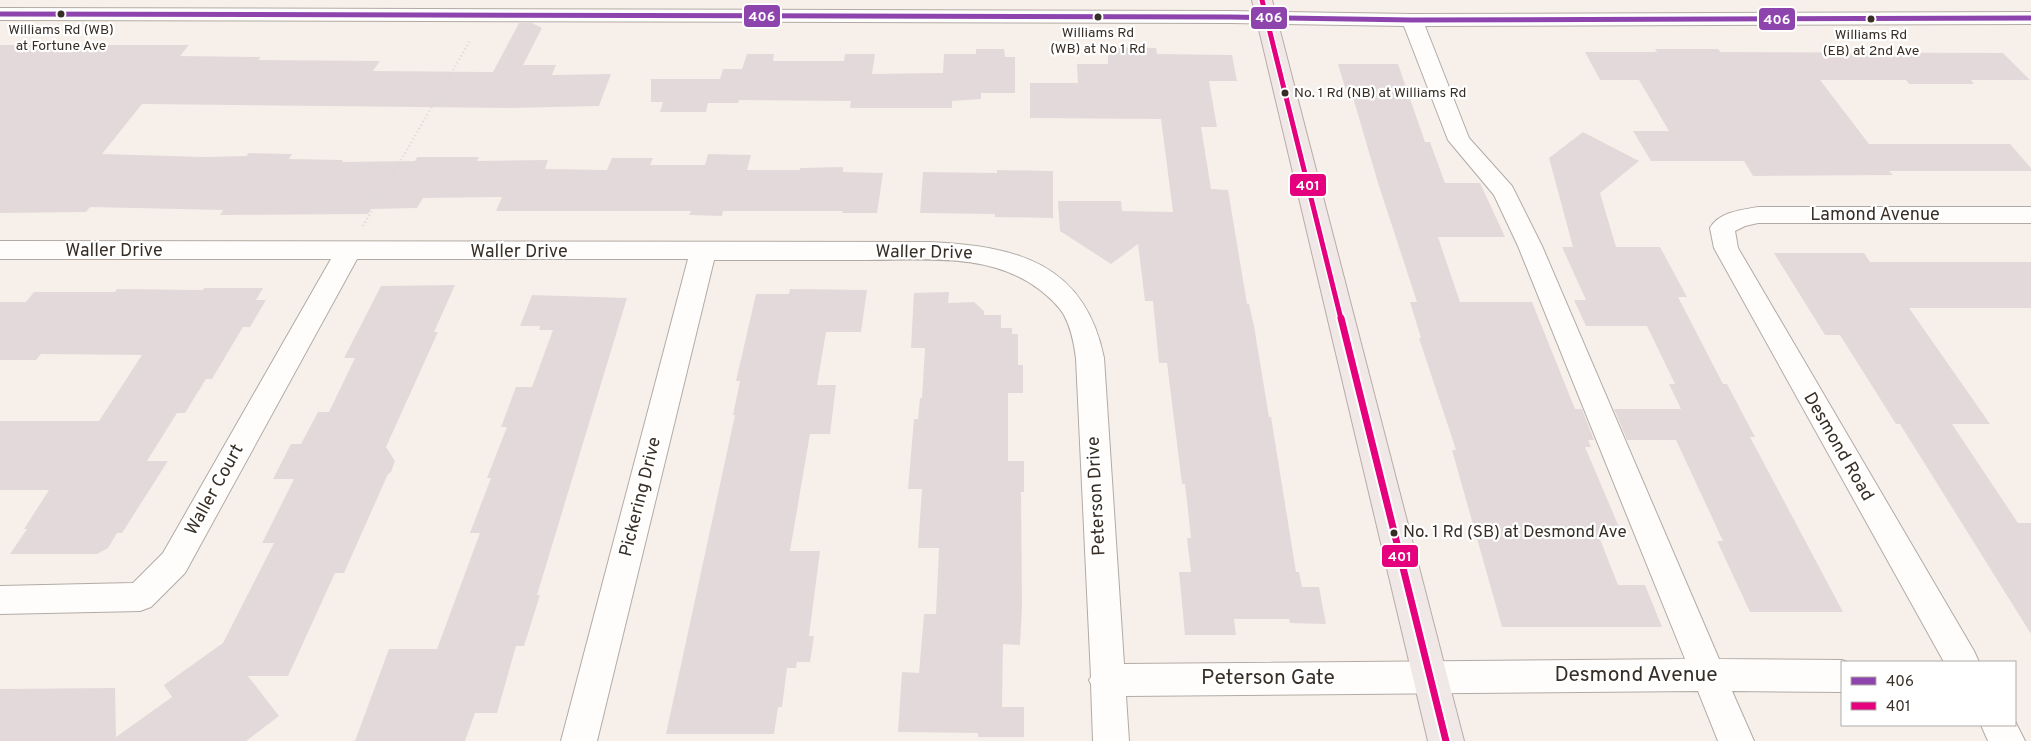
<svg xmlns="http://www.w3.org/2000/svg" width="2031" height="741" viewBox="0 0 2031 741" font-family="Overpass,sans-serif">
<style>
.building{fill:#e3d9da}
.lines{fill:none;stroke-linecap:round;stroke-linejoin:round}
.minor-casing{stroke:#b2aba5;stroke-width:2}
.major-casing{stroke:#baaaa7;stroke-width:2}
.path{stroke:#dbd8d6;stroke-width:2.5;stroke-dasharray:1 3;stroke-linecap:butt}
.minor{fill:#fefdfc;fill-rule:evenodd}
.major{fill:#efe8e7;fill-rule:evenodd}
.bus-1-casing{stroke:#fff;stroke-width:8}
.bus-2-far1-casing{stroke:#fff;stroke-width:8}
.bus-2-casing{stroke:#fff;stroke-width:11}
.bus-1{stroke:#8e44ad;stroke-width:5}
.bus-2-far1{stroke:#e5007d;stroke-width:5}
.bus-2{stroke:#e5007d;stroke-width:7}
.bus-dot{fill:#372e26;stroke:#fff;stroke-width:2}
.labels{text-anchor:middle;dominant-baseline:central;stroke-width:4.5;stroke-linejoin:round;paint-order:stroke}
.far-bus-label{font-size:14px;fill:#372e26;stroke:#fff}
.bus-label{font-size:17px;fill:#372e26;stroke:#fff;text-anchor:start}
.street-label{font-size:18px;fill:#372e26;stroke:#fff}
.near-street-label{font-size:21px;fill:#372e26;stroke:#fff}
.line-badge{stroke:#fff;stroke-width:2}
.badge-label{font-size:14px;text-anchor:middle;font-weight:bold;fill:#fff}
</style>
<rect width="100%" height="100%" fill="#f7f0ea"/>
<!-- building -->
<g class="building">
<path d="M519 23H532L542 28 523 65H556L552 75 611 74 599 106 509 108 142 104 102 154 204 157 247 156 248 153 292 154 289 159 343 160 342 162 415 161 417 157H479L477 161 548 160 545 169 607 170 612 158H653L650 165H705L708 154 751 155 747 170H800V168L843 167V172L883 173 877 213H842L843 211H723L722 216 689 215 691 211H496L502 197 423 198 417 208 371 209 368 214 220 215 223 210 90 207 86 212 0 213V45H189L180 56 261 57 258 60 380 61 373 71 493 72Z"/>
<path d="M1108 47 1156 48 1157 54 1232 55 1237 81H1209L1217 127H1201L1211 189 1228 190 1247 304H1249L1254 326 1269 417H1271L1296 572H1299L1302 587H1319L1326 624 1290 623 1289 619H1234L1236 635H1185L1179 572H1191L1187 538H1191L1185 484H1182L1167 363H1159L1153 301H1145L1138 244 1111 264 1060 231 1058 201H1121L1122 211 1173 212 1161 119 1030 118V83H1078L1077 64H1108Z"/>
<path d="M976 49H1004L1005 57H1015V93H981V99L952 101V108H850L851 101 739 100 738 103H708L706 112H660L663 102H651V79H720L723 69H742L747 54H774L773 61H844L845 54H875L872 74 943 73 944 54H976Z"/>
<path d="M1655 49H1718L1721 52 2003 53 2030 80H1971L1974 84H1909L1906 80H1820L1869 144H2010L2031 168V171H1889L1893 175 1753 176 1744 161H1651L1633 131H1669L1639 80H1600L1585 52H1657Z"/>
<path d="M1338 64H1398L1425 142H1430L1445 183H1480L1505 237H1438L1460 302H1532L1575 409H1582L1594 440H1588L1591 447H1585L1622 534H1598L1618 585H1645L1662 627H1502L1452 450H1456L1419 338H1421L1410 302H1417L1378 183 1352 94H1347Z"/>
<path d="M1583 132 1639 161 1600 193 1616 247H1660L1687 297H1678L1723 384H1727L1755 437H1750L1843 612H1750L1717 541H1723L1676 440H1627L1614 409H1681L1669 384H1675L1647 326H1586L1574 300H1586L1562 247H1573L1549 158Z"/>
<path d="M997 170 1053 171V218L995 217V214L920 213 923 172 997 173Z"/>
<path d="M1774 253H1864L1870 262H2031V308H1909L1990 424H1952L2018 523H2031V634L1900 424H1896L1840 335H1825Z"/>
<path d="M455 285 434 332H438L386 447 395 461 391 472 388 474 344 573H335L288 676H248L279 716 246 741H0V689L115 688 116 737 172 697 164 685 223 643 274 543H262L294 479H273L291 444H301L318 412H329L355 358H344L381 286Z"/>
<path d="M204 288H263L256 300H266L250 327H243L212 379H206L185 413H177L147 461H168L122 533H117L108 548 97 554H10L27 529H24L49 490H0V421H99L142 355 41 354 36 360H0V302H26L34 292H115L117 289 203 290Z"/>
<path d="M790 289 867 290 861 332H826L817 385H836L830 434H810L790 551H820L809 636H814L810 662H797L796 668H787L782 707H778L774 734H666L735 415H733L740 381H736L756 294H789Z"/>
<path d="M949 292 948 303 974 302 984 311V315H1001V328H1012V334H1018V365H1023V393H1008V461H1024V492H1021L1022 606 1020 645 1003 644 1002 707H1024V737H978V733L898 732 902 672 919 673 924 614H936L939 548H918L922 489H908L914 419H918L920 398H922L925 348H911L914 293Z"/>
<path d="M532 295 627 298 537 595H540L524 646H516L497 713H475L465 741H355L389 649H437L480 533H470L491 478H487L507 427H501L516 387H532L553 330H539L540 326H520Z"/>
</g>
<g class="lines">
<!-- minor casing -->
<g class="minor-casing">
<g id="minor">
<path d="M0 8 1230 11 1412 14 2031 12V24L1425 26 1469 138 1512 186 1542 246 1719 659 1842 660 1847 662H1842V692L1732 691 1754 741H1718L1698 691 1126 696 1129 741H1093L1091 684 1089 680 1091 677 1076 358C1074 343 1071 328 1064 315 1058 305 1049 297 1040 290 991 252 924 260 865 260 815 260 764 260 714 260L597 741H561L688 259H357L185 573 151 607 140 611 0 614V586L133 583 163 553 331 259H0V241L930 242C1016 246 1085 263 1104 358L1124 664 1685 659 1518 246 1494 195 1448 140 1404 26 1230 23 0 20Z"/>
<path d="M1758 207H2031V223H1758L1745 226 1735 231 1738 248 1974 651 1979 662H1944L1714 248 1710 228C1719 212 1741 210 1758 207Z"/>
<path d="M2015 721 2025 741H1988L1981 725H2015Z"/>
</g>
</g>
<!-- major casing -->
<g class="major-casing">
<path id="major" d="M1252 0H1272L1464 741H1428Z"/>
</g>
<!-- path -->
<path class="path" d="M363 226 471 39"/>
<!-- minor -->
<use href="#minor" class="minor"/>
<!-- major -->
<use href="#major" class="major"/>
<!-- bus-1 casing -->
<g class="bus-1-casing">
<path id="bus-1" d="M0 14 1230 17 1412 20 2031 18"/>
</g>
<!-- bus-2-far1 casing -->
<g class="bus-2-far1-casing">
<path id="bus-2-far1" d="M1262 0 1341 319"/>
</g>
<!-- bus-2 casing -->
<g class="bus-2-casing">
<path id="bus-2" d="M1341 318 1446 741"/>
</g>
<!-- bus-1 -->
<use href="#bus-1" class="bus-1"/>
<!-- bus-2-far1 -->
<use href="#bus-2-far1" class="bus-2-far1"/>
<!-- bus-2 -->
<use href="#bus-2" class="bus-2"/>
</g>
<!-- markers -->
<g class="bus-dot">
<circle cx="61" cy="14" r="4.5"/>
<circle cx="1098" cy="17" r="4.5"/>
<circle cx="1871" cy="19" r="4.5"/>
<circle cx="1285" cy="93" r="4.5"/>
<circle cx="1394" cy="533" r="4.5"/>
</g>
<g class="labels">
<!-- far-bus labels -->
<g class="far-bus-label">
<text x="61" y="30">Williams Rd (WB)<tspan x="61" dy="16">at Fortune Ave</tspan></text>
<text x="1098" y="33">Williams Rd<tspan x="1098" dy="16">(WB) at No 1 Rd</tspan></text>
<text x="1871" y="35">Williams Rd<tspan x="1871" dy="16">(EB) at 2nd Ave</tspan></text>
<text x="1294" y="93" text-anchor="start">No. 1 Rd (NB) at Williams Rd</text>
</g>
<!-- bus labels -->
<g class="bus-label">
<text x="1403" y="533">No. 1 Rd (SB) at Desmond Ave</text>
</g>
<!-- street labels -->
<g class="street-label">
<text x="1875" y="215">Lamond Avenue</text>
<text x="114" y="251">Waller Drive</text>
<text x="519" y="252">Waller Drive</text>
<text transform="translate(924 253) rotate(1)">Waller Drive</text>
<text transform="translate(1838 447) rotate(60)">Desmond Road</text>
<text transform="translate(215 490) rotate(-61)">Waller Court</text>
<text transform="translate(1097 496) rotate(-93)">Peterson Drive</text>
<text transform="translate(641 497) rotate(-76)">Pickering Drive</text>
</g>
<!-- near-street labels -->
<g class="near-street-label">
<text x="1636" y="675">Desmond Avenue</text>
<text x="1268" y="678">Peterson Gate</text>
</g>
</g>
<g class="line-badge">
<rect x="743" y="4" width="38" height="24" rx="5" fill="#8e44ad"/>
<rect x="1250" y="6" width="38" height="24" rx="5" fill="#8e44ad"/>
<rect x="1758" y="7" width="38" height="24" rx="5" fill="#8e44ad"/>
<rect x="1289" y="173" width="38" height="24" rx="5" fill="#e5007d"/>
<rect x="1381" y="544" width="38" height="24" rx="5" fill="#e5007d"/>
</g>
<g class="badge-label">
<text x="762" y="21">406</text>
<text x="1269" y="22">406</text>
<text x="1777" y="24">406</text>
<text x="1308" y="190">401</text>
<text x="1400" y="561">401</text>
</g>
<!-- legend -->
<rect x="1841" y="661" width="175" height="65" fill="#ffffff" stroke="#afaba8"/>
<rect x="1851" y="677" width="25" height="8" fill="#8e44ad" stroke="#afaba8"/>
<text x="1886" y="686" font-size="15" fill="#372e26">406</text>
<rect x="1851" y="702" width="25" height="8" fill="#e5007d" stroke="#afaba8"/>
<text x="1886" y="711" font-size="15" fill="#372e26">401</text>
</svg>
